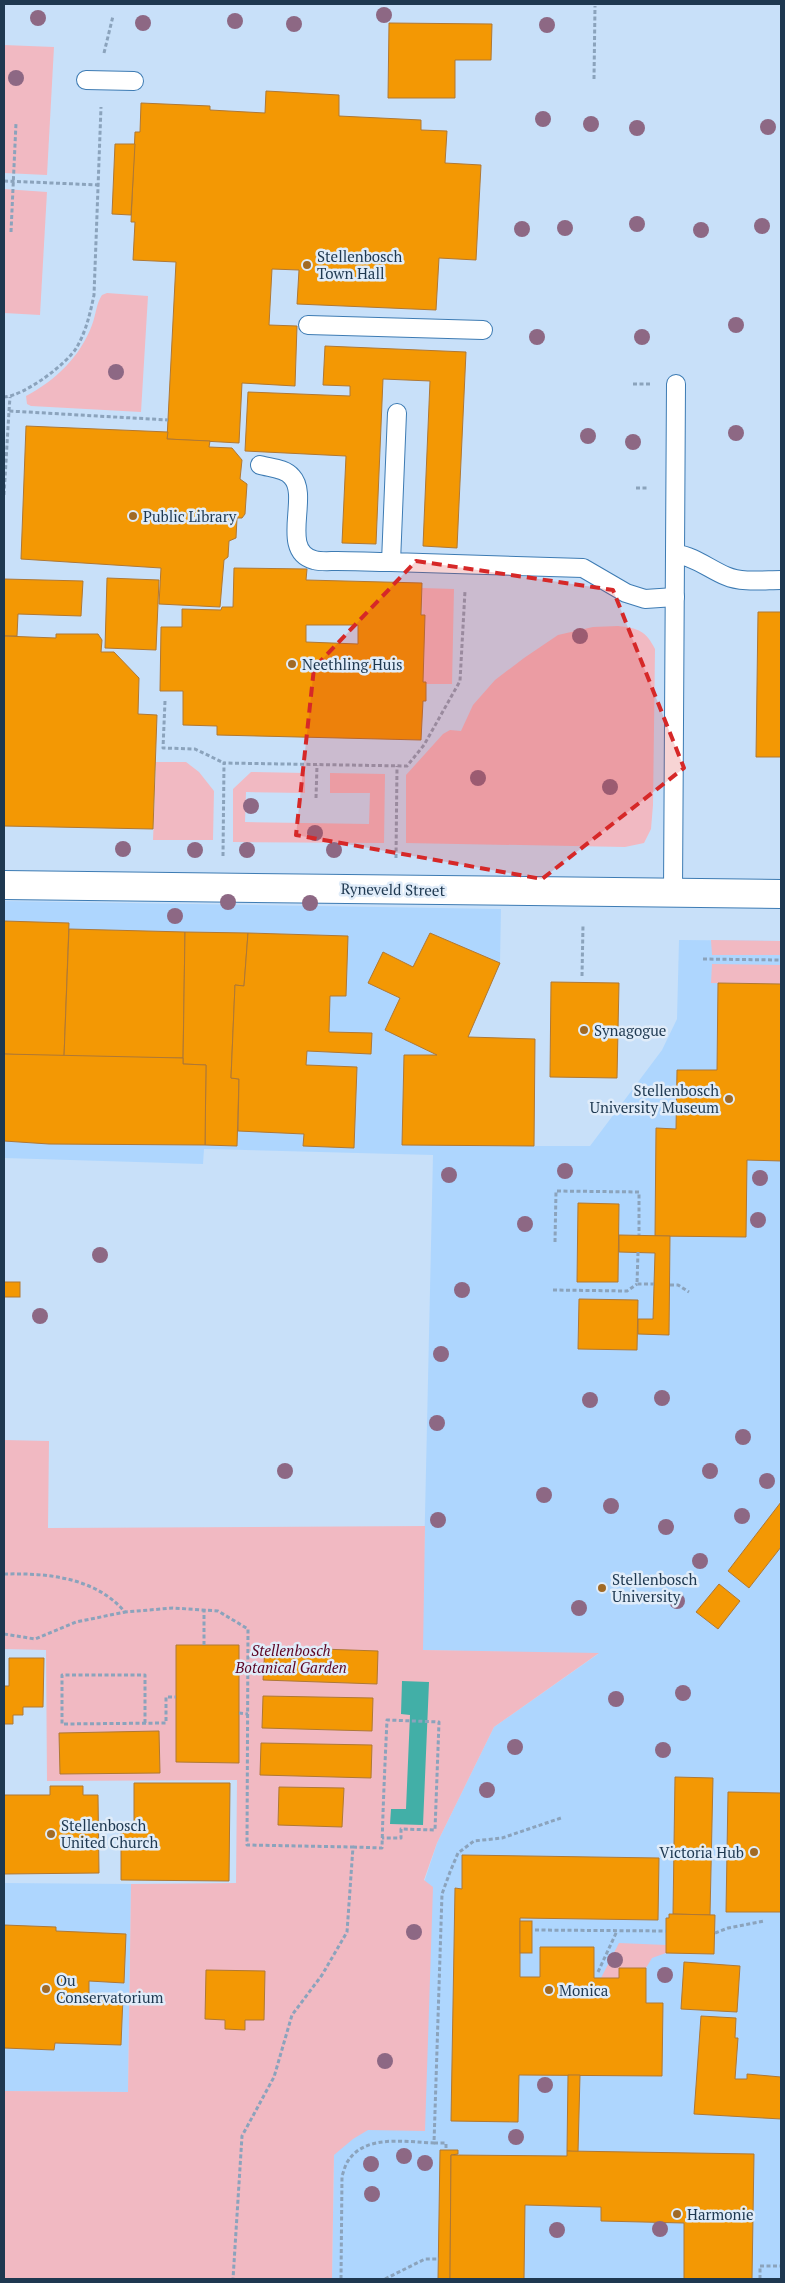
<svg xmlns="http://www.w3.org/2000/svg" width="785" height="2283" viewBox="0 0 785 2283" font-family="'PT Serif',serif">
<style>
.built{fill:#aed6fe}
.green{fill:#f1b9c2}
.water{fill:#42afa7}
.building{fill:#f39804;stroke:#af7835;fill-rule:evenodd}
.lines{fill:none;stroke-linecap:round;stroke-linejoin:round}
.service-casing{stroke:#3d7bb3;stroke-width:20}
.minor-casing{stroke:#3d7bb3;stroke-width:30}
.path{stroke:#8ba3bc;stroke-width:3;stroke-dasharray:4 2.5;stroke-linecap:butt}
.service{stroke:#fff;stroke-width:18}
.minor{stroke:#fff;stroke-width:28}
.tree{fill:#8d6884}
.marked{fill:#d62828;fill-opacity:0.2;stroke:#d62828;stroke-width:4;stroke-dasharray:10 6;stroke-linejoin:round}
.poi-dot{fill:#a16a25;stroke:#e0ecf9;stroke-width:2}
.labels{text-anchor:middle;dominant-baseline:central;stroke-width:5;stroke-linejoin:round;paint-order:stroke}
.poi-label{font-size:15px;fill:#1e3850;stroke:#e0ecf9;text-anchor:start}
.street-label{font-size:15px;fill:#1e3850;stroke:#e0ecf9}
.park-label{font-size:15px;font-style:italic;fill:#5c0625;stroke:#e0ecf9}
</style>
<rect width="100%" height="100%" fill="#c8e0f9"/>
<!-- built -->
<g class="built">
<path d="M4 901 501 909 500 963 468 1037 535 1039 534 1146H590L662 1050 677 1019 679 940 781 941V2279H332L334 2155 437 1843 494 1727 598 1654 422 1650 433 1155 204 1149 203 1164 4 1158Z"/>
<path d="M4 1883 131 1884 128 2092 4 2091Z"/>
</g>
<!-- green -->
<g class="green">
<path d="M4 45 54 47 47 175 4 173Z"/>
<path d="M4 189 47 192 40 315 4 313Z"/>
<path d="M107 293 148 296 141 412 31 406 27 404 26 396C56 380 80 357 92 325 96 315 96 304 102 295Z"/>
<path d="M422 588 454 589 452 684H426V682H423Z"/>
<path d="M618 626C638 628 646 631 655 649L653 805 651 829 644 843 625 847 406 843V775L443 734 450 730 461 731 473 705 495 680 524 658 558 635 593 627Z"/>
<path d="M156 762H186L199 772 214 791 213 840H153Z"/>
<path d="M251 772 305 773V793L246 792 245 822 369 824 370 793H330V773L385 774 384 843 233 842V789Z"/>
<path d="M711 940 781 941V955H712Z"/>
<path d="M712 964 781 965V984L711 983Z"/>
<path d="M4 1440 49 1441 48 1528 425 1526 423 1650 599 1653 494 1727 437 1843 424 1880 433 1887 425 2131 368 2130 353 2139 334 2155 332 2279H4V2091L128 2092 131 1884 236 1883 237 1780 47 1781 46 1650 4 1649Z"/>
<path d="M619 1943 666 1945V1953L652 1958 646 1968H619V1978H601Z"/>
</g>
<!-- water -->
<path class="water" d="M402 1681 429 1682 423 1825 390 1824 391 1809H406L410 1715 401 1714Z"/>
<!-- building -->
<g class="building">
<path d="M389 23 492 24 491 60H455V98H388Z"/>
<path d="M266 91 339 95V116L421 120V130L447 131 445 163 481 165 476 260 439 258 436 310 297 304 299 270 272 269 269 325 297 326 295 386 242 383 239 443 167 439 176 262 133 260 135 222H131L133 178 135 132H140L141 103 210 106V110L265 113Z"/>
<path d="M115 144H135L131 215 112 214Z"/>
<path d="M325 346 466 352 457 548 423 546 430 381 383 379 376 544 342 543 346 456 245 451 248 392 350 396V386L323 385Z"/>
<path d="M26 426 168 432 167 439 210 441 209 447 232 448 242 460 240 479 247 484 245 514 242 518H237L236 538 229 541 228 557 224 560 220 607 159 604 161 568 21 559Z"/>
<path d="M234 568 307 569 306 580 422 583 421 615H425L423 682H426V701H423L421 740 217 735V726L183 725V691H160L161 627H182V609L221 610 222 607H233ZM306 625H358V644L306 642Z"/>
<path d="M107 578 159 580 156 650 105 648Z"/>
<path d="M4 579 83 581 81 616 18 614 17 636H4Z"/>
<path d="M758 612H781V757H756Z"/>
<path d="M56 634H98L102 640 101 652H114L139 678 138 714 157 715 153 829 4 826V636L56 638Z"/>
<path d="M4 921 69 923 64 1057 4 1054Z"/>
<path d="M69 929 185 932 183 1058 64 1057Z"/>
<path d="M185 932 248 933 244 986 235 985 231 1078 239 1079 237 1146 205 1145 206 1065 183 1064Z"/>
<path d="M248 933 348 936 346 996H330L329 1032 372 1033 371 1054 307 1051 306 1065 357 1067 354 1148 303 1146 304 1134 238 1131 239 1079 231 1078 235 985 244 986Z"/>
<path d="M430 933 500 963 468 1037 535 1039 534 1146 402 1145 404 1055H437L385 1030 400 998 368 983 383 952 413 967Z"/>
<path d="M551 982 619 983 617 1078 550 1077Z"/>
<path d="M718 983 781 984V1161L747 1160 746 1237 655 1236 656 1128 676 1129 677 1070H717Z"/>
<path d="M4 1054 183 1058V1064L206 1065 205 1145 49 1144 4 1141Z"/>
<path d="M578 1203 619 1204 618 1282H577Z"/>
<path d="M619 1235 670 1236 669 1335 638 1334V1319H653L655 1253 619 1252Z"/>
<rect x="4" y="1282" width="16" height="15"/>
<path d="M579 1299 638 1300 637 1350 578 1349Z"/>
<path d="M781 1502V1547L749 1588 728 1571Z"/>
<path d="M719 1584 740 1601 718 1629 696 1612Z"/>
<path d="M176 1645H239V1763L176 1762Z"/>
<path d="M265 1647 378 1651 377 1684 263 1680Z"/>
<path d="M9 1658H44L43 1707H23V1715H13V1724H4V1686H9Z"/>
<path d="M263 1696 373 1698 372 1731 262 1728Z"/>
<path d="M159 1731 160 1773 60 1774 59 1733Z"/>
<path d="M261 1743 372 1745 371 1778 260 1775Z"/>
<path d="M675 1777 713 1778 710 1915 673 1914Z"/>
<path d="M134 1783H230L229 1881 121 1880V1829H134Z"/>
<path d="M50 1786H83V1795H98L99 1873 4 1874V1795H50Z"/>
<path d="M279 1787 344 1788 342 1827 278 1825Z"/>
<path d="M728 1792 781 1793V1912H726Z"/>
<path d="M462 1855 659 1858 658 1920 520 1918V1977H540V1947H594V1978H619V1968H646V2003H663L662 2076 519 2075 518 2122 451 2121 455 1888 462 1889Z"/>
<path d="M669 1914 715 1915 714 1954 666 1953V1918H669Z"/>
<rect x="520" y="1921" width="12" height="32"/>
<path d="M4 1925 56 1927V1931L126 1934 124 1983 89 1981V1996L123 1997 121 2045 55 2043 54 2050 4 2048Z"/>
<path d="M684 1962 740 1966 737 2012 681 2009Z"/>
<path d="M206 1970 265 1971 264 2020H245V2030L225 2029V2020L205 2019Z"/>
<path d="M701 2016 736 2018 735 2038H738L735 2079H747V2074L781 2077V2119L694 2114Z"/>
<path d="M568 2075H580L578 2152 567 2151Z"/>
<path d="M440 2150H458V2154L451 2155 450 2279H438Z"/>
<path d="M567 2151 754 2154 752 2279H684V2223L601 2221V2207L525 2205 524 2279H450L451 2155 567 2156Z"/>
</g>
<g class="lines">
<!-- service casing -->
<g class="service-casing">
<g id="service">
<path d="M86 80 134 81"/>
<path d="M308 325 483 330"/>
<path d="M397 413 391 562 583 568 626 593 645 599 675 597"/>
<path d="M260 465C270 468 285 468 292 477 310 496 279 551 314 560 321 562 330 561 337 561 355 561 373 562 391 562"/>
<path d="M676 554C694 556 709 569 726 576 742 583 764 580 781 580"/>
<path d="M673 892 676 384"/>
</g>
</g>
<!-- minor casing -->
<g class="minor-casing">
<path id="minor" d="M4 885 781 894"/>
</g>
<!-- path -->
<g class="path">
<path d="M104 53 113 16"/>
<path d="M594 79 595 6"/>
<path d="M4 181 100 185"/>
<path d="M11 232 16 123"/>
<path d="M633 384H650"/>
<path d="M4 397C24 396 67 364 77 347 86 331 90 314 94 295L101 107"/>
<path d="M9 411 10 397"/>
<path d="M636 488H648"/>
<path d="M4 495 9 411 168 420"/>
<path d="M165 701 163 748 195 749 224 763"/>
<path d="M316 798 317 765"/>
<path d="M223 856 224 763 407 766 424 745 460 681 465 591"/>
<path d="M396 858 397 766"/>
<path d="M703 959 781 960"/>
<path d="M582 976 583 925"/>
<path d="M555 1242 556 1191 639 1192V1235"/>
<path d="M638 1252 637 1284H654"/>
<path d="M670 1285H678L689 1292"/>
<path d="M553 1290 627 1291 637 1284"/>
<path d="M4 1574C47 1573 95 1577 125 1612L173 1608 218 1611 248 1629 247 1845 353 1847 347 1932 322 1975 292 2015 274 2077 242 2136 233 2279"/>
<path d="M4 1634 35 1639 76 1622 125 1612"/>
<path d="M204 1645V1609"/>
<path d="M239 1713 248 1714"/>
<path d="M145 1723V1675H62V1724L166 1723V1697H176"/>
<path d="M353 1847 382 1848C383 1805 385 1763 387 1720L439 1722 435 1830 401 1829V1838H382"/>
<path d="M535 1930 666 1931"/>
<path d="M715 1933 728 1928 764 1921"/>
<path d="M598 1972 617 1931"/>
<path d="M434 2143H446V2150"/>
<path d="M341 2279 342 2176C344 2171 345 2165 348 2161 365 2134 406 2142 434 2143L442 1894 450 1872 458 1853 474 1841 502 1838 561 1818"/>
<path d="M385 2279 425 2259H439"/>
<path d="M760 2279V2266H781"/>
</g>
<!-- service -->
<use href="#service" class="service"/>
<!-- minor -->
<use href="#minor" class="minor"/>
</g>
<!-- trees -->
<g class="tree">
<circle cx="384" cy="15" r="8"/>
<circle cx="38" cy="18" r="8"/>
<circle cx="235" cy="21" r="8"/>
<circle cx="143" cy="23" r="8"/>
<circle cx="294" cy="24" r="8"/>
<circle cx="547" cy="25" r="8"/>
<circle cx="16" cy="78" r="8"/>
<circle cx="543" cy="119" r="8"/>
<circle cx="591" cy="124" r="8"/>
<circle cx="768" cy="127" r="8"/>
<circle cx="637" cy="128" r="8"/>
<circle cx="637" cy="224" r="8"/>
<circle cx="762" cy="226" r="8"/>
<circle cx="565" cy="228" r="8"/>
<circle cx="522" cy="229" r="8"/>
<circle cx="701" cy="230" r="8"/>
<circle cx="736" cy="325" r="8"/>
<circle cx="537" cy="337" r="8"/>
<circle cx="642" cy="337" r="8"/>
<circle cx="116" cy="372" r="8"/>
<circle cx="736" cy="433" r="8"/>
<circle cx="588" cy="436" r="8"/>
<circle cx="633" cy="442" r="8"/>
<circle cx="580" cy="636" r="8"/>
<circle cx="478" cy="778" r="8"/>
<circle cx="610" cy="787" r="8"/>
<circle cx="251" cy="806" r="8"/>
<circle cx="315" cy="833" r="8"/>
<circle cx="123" cy="849" r="8"/>
<circle cx="195" cy="850" r="8"/>
<circle cx="247" cy="850" r="8"/>
<circle cx="334" cy="850" r="8"/>
<circle cx="228" cy="902" r="8"/>
<circle cx="310" cy="903" r="8"/>
<circle cx="175" cy="916" r="8"/>
<circle cx="565" cy="1171" r="8"/>
<circle cx="449" cy="1175" r="8"/>
<circle cx="760" cy="1178" r="8"/>
<circle cx="758" cy="1220" r="8"/>
<circle cx="525" cy="1224" r="8"/>
<circle cx="100" cy="1255" r="8"/>
<circle cx="462" cy="1290" r="8"/>
<circle cx="40" cy="1316" r="8"/>
<circle cx="441" cy="1354" r="8"/>
<circle cx="662" cy="1398" r="8"/>
<circle cx="590" cy="1400" r="8"/>
<circle cx="437" cy="1423" r="8"/>
<circle cx="743" cy="1437" r="8"/>
<circle cx="285" cy="1471" r="8"/>
<circle cx="710" cy="1471" r="8"/>
<circle cx="767" cy="1481" r="8"/>
<circle cx="544" cy="1495" r="8"/>
<circle cx="611" cy="1506" r="8"/>
<circle cx="742" cy="1516" r="8"/>
<circle cx="438" cy="1520" r="8"/>
<circle cx="666" cy="1527" r="8"/>
<circle cx="700" cy="1561" r="8"/>
<circle cx="677" cy="1601" r="8"/>
<circle cx="579" cy="1608" r="8"/>
<circle cx="683" cy="1693" r="8"/>
<circle cx="616" cy="1699" r="8"/>
<circle cx="515" cy="1747" r="8"/>
<circle cx="663" cy="1750" r="8"/>
<circle cx="487" cy="1790" r="8"/>
<circle cx="414" cy="1932" r="8"/>
<circle cx="615" cy="1960" r="8"/>
<circle cx="665" cy="1975" r="8"/>
<circle cx="385" cy="2061" r="8"/>
<circle cx="545" cy="2085" r="8"/>
<circle cx="516" cy="2137" r="8"/>
<circle cx="404" cy="2156" r="8"/>
<circle cx="425" cy="2163" r="8"/>
<circle cx="371" cy="2164" r="8"/>
<circle cx="372" cy="2194" r="8"/>
<circle cx="660" cy="2229" r="8"/>
<circle cx="557" cy="2230" r="8"/>
</g>
<!-- marked area -->
<path class="marked" d="M416 561 613 590 684 768 542 879 296 835 314 668Z"/>
<!-- markers -->
<g class="poi-dot">
<circle cx="307" cy="265" r="5"/>
<circle cx="133" cy="516" r="5"/>
<circle cx="292" cy="664" r="5"/>
<circle cx="584" cy="1030" r="5"/>
<circle cx="729" cy="1099" r="5"/>
<circle cx="602" cy="1588" r="5"/>
<circle cx="51" cy="1834" r="5"/>
<circle cx="754" cy="1852" r="5"/>
<circle cx="46" cy="1989" r="5"/>
<circle cx="549" cy="1990" r="5"/>
<circle cx="677" cy="2214" r="5"/>
</g>
<g class="labels">
<!-- poi labels -->
<g class="poi-label">
<text x="317" y="256">Stellenbosch<tspan x="317" dy="17">Town Hall</tspan></text>
<text x="143" y="516">Public Library</text>
<text x="302" y="664">Neethling Huis</text>
<text x="594" y="1030">Synagogue</text>
<text x="719" y="1090" text-anchor="end">Stellenbosch<tspan x="719" dy="17">University Museum</tspan></text>
<text x="612" y="1579">Stellenbosch<tspan x="612" dy="17">University</tspan></text>
<text x="61" y="1825">Stellenbosch<tspan x="61" dy="17">United Church</tspan></text>
<text x="744" y="1852" text-anchor="end">Victoria Hub</text>
<text x="56" y="1980">Ou<tspan x="56" dy="17">Conservatorium</tspan></text>
<text x="559" y="1990">Monica</text>
<text x="687" y="2214">Harmonie</text>
</g>
<!-- street labels -->
<g class="street-label">
<text transform="translate(393 889) rotate(1)">Ryneveld Street</text>
</g>
<!-- park labels -->
<g class="park-label">
<text x="291" y="1650">Stellenbosch<tspan x="291" dy="17">Botanical Garden</tspan></text>
</g>
</g>
<!-- border -->
<rect width="785" height="2283" fill="none" stroke="#1e3850" stroke-width="10"/>
</svg>
